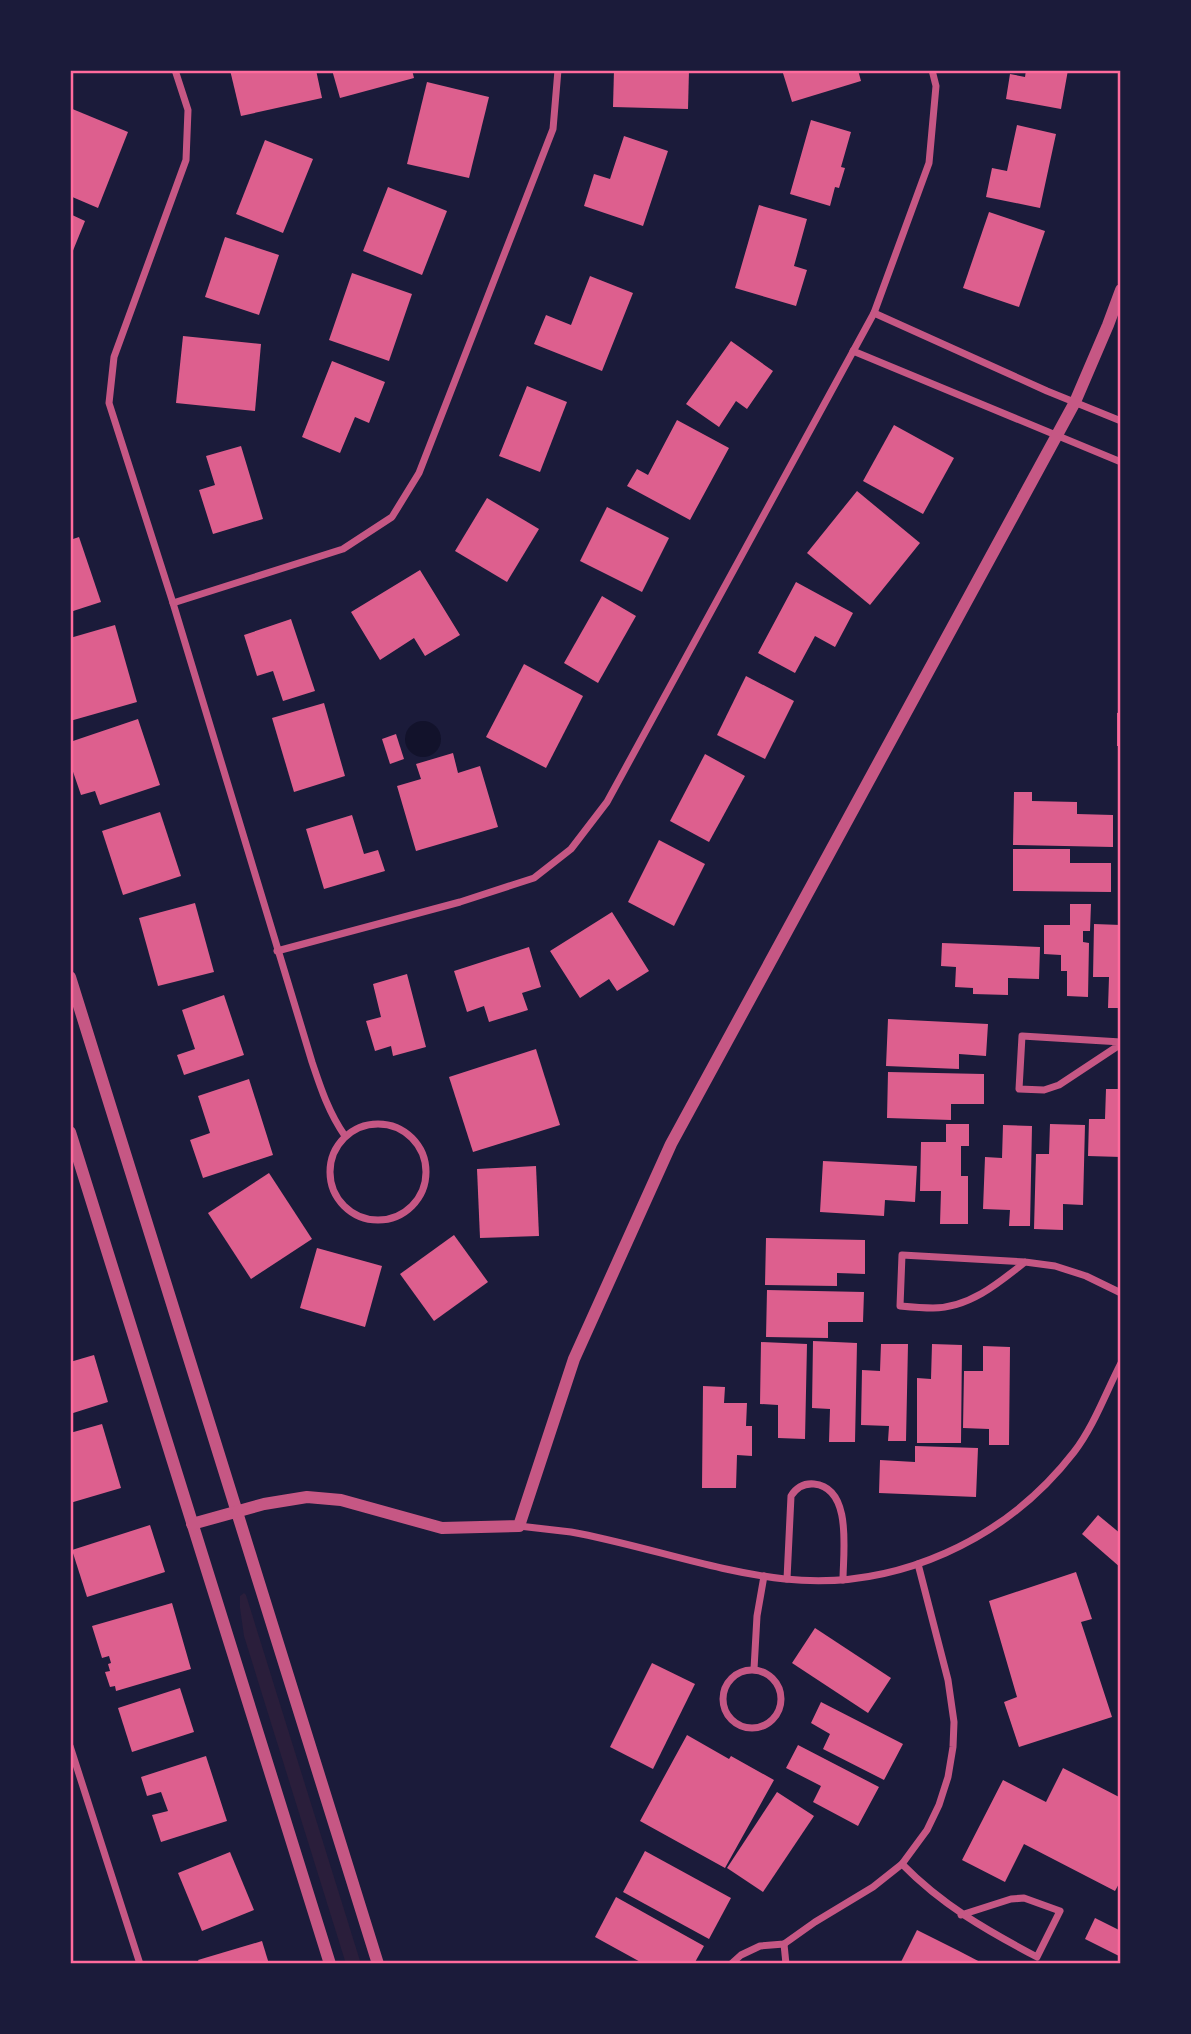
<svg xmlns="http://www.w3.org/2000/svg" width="1191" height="2034" viewBox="0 0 1191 2034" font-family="'Varela Round',sans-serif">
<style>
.green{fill:#2a1e3b}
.water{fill:#12122b}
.building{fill:#dd5f8e}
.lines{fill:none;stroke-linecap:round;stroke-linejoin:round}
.minor{stroke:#c65784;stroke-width:7}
.tertiary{stroke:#c65784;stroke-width:12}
.neatline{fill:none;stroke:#ff6b9d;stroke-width:2.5}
</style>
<rect width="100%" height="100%" fill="#1b1b3a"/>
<!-- green -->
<path class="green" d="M244 1593 246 1595 361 1964H346L244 1636 240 1608V1596Z"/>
<!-- water -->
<circle class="water" cx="423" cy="739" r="18"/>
<!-- building -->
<g class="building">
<path d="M230 70H316L322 98 241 116Z"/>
<path d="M332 70H412L414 78 340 98Z"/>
<path d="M614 70H689L688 109 613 107Z"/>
<path d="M782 70H858L861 81 792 102Z"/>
<path d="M1026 70H1068L1061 109 1006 99 1010 74 1025 77Z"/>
<path d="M427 82 489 97 469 178 407 164Z"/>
<path d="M70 108 128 132 98 208 70 196Z"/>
<path d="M811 120 851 132 841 167 845 168 839 188 835 187 830 206 790 194Z"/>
<path d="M1017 125 1056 134 1040 208 986 197 992 168 1007 171Z"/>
<path d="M624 136 668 151 643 226 584 206 594 174 610 179Z"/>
<path d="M265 140 313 159 283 233 236 214Z"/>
<path d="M388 187 447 211 422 275 363 251Z"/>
<path d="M759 205 807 219 794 266 807 270 796 306 735 288Z"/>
<path d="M989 212 1045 231 1019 307 963 288Z"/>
<path d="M70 214 85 221 70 258Z"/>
<path d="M225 237 279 255 259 315 205 297Z"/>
<path d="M352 273 412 294 389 361 329 340Z"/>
<path d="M590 276 633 293 602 371 534 344 546 315 571 325Z"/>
<path d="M183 336 261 344 255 411 176 403Z"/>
<path d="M731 341 773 371 747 409 736 401 719 427 686 404Z"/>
<path d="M332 361 385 382 369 423 355 417 340 453 302 437Z"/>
<path d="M527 386 567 402 540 472 499 456Z"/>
<path d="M677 420 729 448 690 520 627 486 637 469 648 475Z"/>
<path d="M894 425 954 458 923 514 863 481Z"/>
<path d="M241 446 263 519 213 534 199 490 215 485 206 456Z"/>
<path d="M857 491 920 543 870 605 807 553Z"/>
<path d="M487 498 539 529 507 582 455 551Z"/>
<path d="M607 507 669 538 642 592 580 561Z"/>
<path d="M79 537 101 602 70 612V540Z"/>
<path d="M420 570 460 635 425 656 414 638 380 660 351 612Z"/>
<path d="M796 582 853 613 835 647 815 636 795 673 758 653Z"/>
<path d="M602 596 636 616 598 683 564 663Z"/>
<path d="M291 619 315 691 283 701 273 671 257 676 244 635Z"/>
<path d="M115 625 137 702 70 721V638Z"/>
<path d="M524 664 583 696 546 768 486 737Z"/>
<path d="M746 676 794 701 765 759 717 735Z"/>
<path d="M324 703 345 776 294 792 272 718Z"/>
<path d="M1121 712V746H1117V713Z"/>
<path d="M138 719 160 785 100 805 95 791 81 795 70 763V742Z"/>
<path d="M396 734 404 759 390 764 382 739Z"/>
<path d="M453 753 458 773 480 766 498 827 416 851 397 786 421 779 416 764Z"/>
<path d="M705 754 745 776 709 842 670 821Z"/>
<path d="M1014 792H1032V801L1077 802V814L1113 815V847L1013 845Z"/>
<path d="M160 812 181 876 123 895 102 831Z"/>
<path d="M352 815 364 854 378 850 385 871 324 889 306 829Z"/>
<path d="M659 840 705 864 674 926 628 902Z"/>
<path d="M1013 849H1070V863H1111V892L1013 891Z"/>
<path d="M195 903 214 972 158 986 139 918Z"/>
<path d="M1070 904H1091L1090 931H1083V942L1089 943 1088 997 1067 996V971H1061V955L1044 954V925H1070Z"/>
<path d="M612 912 649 971 617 991 609 979 580 998 550 951Z"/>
<path d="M1094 924 1121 925V1008H1108L1109 977H1093Z"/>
<path d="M942 943 1040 947 1039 979 1008 978V995L973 994V988L955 987 956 967 941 966Z"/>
<path d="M529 947 541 987 522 993 528 1010 489 1022 484 1006 467 1012 454 971Z"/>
<path d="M407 974 426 1047 393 1056 391 1046 375 1051 366 1021 381 1017 373 984Z"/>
<path d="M224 995 244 1055 184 1075 177 1055 195 1049 182 1010Z"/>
<path d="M888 1019 988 1024 986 1056 959 1054V1069L886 1066Z"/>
<path d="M536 1049 560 1125 473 1152 449 1077Z"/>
<path d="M888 1072 984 1074V1104H951V1120L887 1118Z"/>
<path d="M249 1079 273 1155 203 1178 190 1140 210 1133 198 1096Z"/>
<path d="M1106 1089H1121V1157L1088 1156 1089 1119H1105Z"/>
<path d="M946 1124H969V1146H961V1176H968V1224H940L941 1191H920L921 1142H946Z"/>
<path d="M1050 1124 1085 1125 1083 1205 1063 1204V1230L1034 1229 1036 1154H1049Z"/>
<path d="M1003 1125 1032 1126 1030 1226H1009L1010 1210 983 1209 985 1157 1002 1158Z"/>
<path d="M823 1161 917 1166 915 1202 885 1200 884 1216 820 1212Z"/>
<path d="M536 1166 539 1236 480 1238 477 1169Z"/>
<path d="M269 1173 312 1239 251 1279 208 1213Z"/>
<path d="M454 1235 488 1282 434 1321 400 1274Z"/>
<path d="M766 1238 865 1240V1274L837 1273V1286L765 1285Z"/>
<path d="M317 1248 382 1266 365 1327 300 1308Z"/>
<path d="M767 1290 864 1292 863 1322H828V1338L766 1337Z"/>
<path d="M813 1341 857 1343 855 1442H829L830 1409 812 1408Z"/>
<path d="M761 1342 807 1344 805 1439 778 1438V1405L760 1404Z"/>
<path d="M881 1344H908L906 1441H888L889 1426 861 1425 862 1370 880 1371Z"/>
<path d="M932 1344 962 1345 961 1443H917V1378L931 1379Z"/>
<path d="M983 1346 1010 1347 1009 1445H989V1429L963 1428 964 1371H983Z"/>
<path d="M94 1355 108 1402 70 1414V1362Z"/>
<path d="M703 1386 725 1387 724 1403H747L746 1426H752V1456L737 1455 736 1488H702Z"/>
<path d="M102 1424 121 1488 70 1503V1433Z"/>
<path d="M915 1446 978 1448 976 1497 879 1493 880 1460 915 1462Z"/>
<path d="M1098 1515 1121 1534V1568L1082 1534Z"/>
<path d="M150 1525 165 1572 87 1597 72 1550Z"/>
<path d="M1076 1572 1092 1619 1081 1622 1112 1717 1019 1747 1004 1702 1017 1697 989 1601Z"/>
<path d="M172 1603 191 1669 116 1691 115 1686 110 1687 105 1672 110 1671 108 1664 111 1663 109 1656 102 1658 92 1626Z"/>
<path d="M815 1628 891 1678 868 1713 792 1663Z"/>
<path d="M652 1663 695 1684 653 1769 610 1747Z"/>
<path d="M180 1688 194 1732 132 1752 118 1708Z"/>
<path d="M821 1702 903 1744 884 1780 823 1749 830 1734 811 1723Z"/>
<path d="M687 1735 729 1759 731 1756 774 1780 725 1868 640 1821Z"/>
<path d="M798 1745 879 1787 858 1826 813 1802 821 1786 786 1768Z"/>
<path d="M206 1756 227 1821 161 1842 152 1815 168 1811 161 1792 147 1796 141 1777Z"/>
<path d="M1063 1768 1121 1798V1880L1115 1891 1024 1844 1005 1882 962 1860 1003 1780 1046 1802Z"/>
<path d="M777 1792 814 1816 763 1892 727 1868Z"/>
<path d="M645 1851 731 1898 709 1939 623 1892Z"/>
<path d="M230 1852 254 1910 202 1931 178 1873Z"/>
<path d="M616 1897 704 1946 694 1964H644L595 1937Z"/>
<path d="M1095 1918 1121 1931V1957L1085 1939Z"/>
<path d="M917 1930 959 1951 984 1964H900Z"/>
<path d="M262 1941 269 1964H200L198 1960Z"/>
</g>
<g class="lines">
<!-- minor -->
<g class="minor">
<path d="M175 70 188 110 186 160 114 357 109 403 173 603 312 1062C321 1089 329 1113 345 1136"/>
<path d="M874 313 1047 391 1121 421"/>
<path d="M853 351 1121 462"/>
<path d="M173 603 343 549 392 517 419 473 553 129 558 70"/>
<path d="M277 951 460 902 534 878 571 849 607 802 874 313 929 163 936 86 932 70"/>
<path d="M1121 1042 1022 1036 1019 1089 1044 1090 1059 1085 1121 1044"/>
<circle cx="378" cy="1172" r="48"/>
<path d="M1025 1262C999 1283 969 1308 933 1308 922 1308 911 1307 900 1306L902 1255 1025 1262 1055 1266 1086 1276 1121 1293"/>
<path d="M519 1526C536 1528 554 1530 571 1532 643 1545 712 1571 785 1579 896 1591 1006 1540 1074 1452 1094 1426 1106 1392 1121 1363"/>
<path d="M787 1579 791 1496C796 1488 803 1483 814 1484 853 1488 843 1553 843 1580"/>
<path d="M754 1669 757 1616 764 1576"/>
<circle cx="752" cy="1699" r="29"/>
<path d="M70 1746 140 1964"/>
<path d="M902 1864C942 1905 986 1930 1037 1957L1060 1911 1024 1898 1011 1899 961 1915"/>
<path d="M784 1944 786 1964"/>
<path d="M731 1964 741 1955 760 1946 784 1944 815 1922 873 1887 902 1864 927 1830 939 1805 948 1777 953 1747 954 1722 948 1680 918 1564"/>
</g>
<!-- tertiary -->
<g class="tertiary">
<path d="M70 977 378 1964"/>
<path d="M70 1132 330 1964"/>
<path d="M192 1524 264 1504 307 1497 341 1500 442 1528 519 1526 574 1359 671 1144 1075 402 1108 325 1121 290"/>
</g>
</g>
<!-- border -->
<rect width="1191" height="2034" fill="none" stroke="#1b1b3a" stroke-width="144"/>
<rect x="72" y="72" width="1047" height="1890" class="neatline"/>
</svg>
